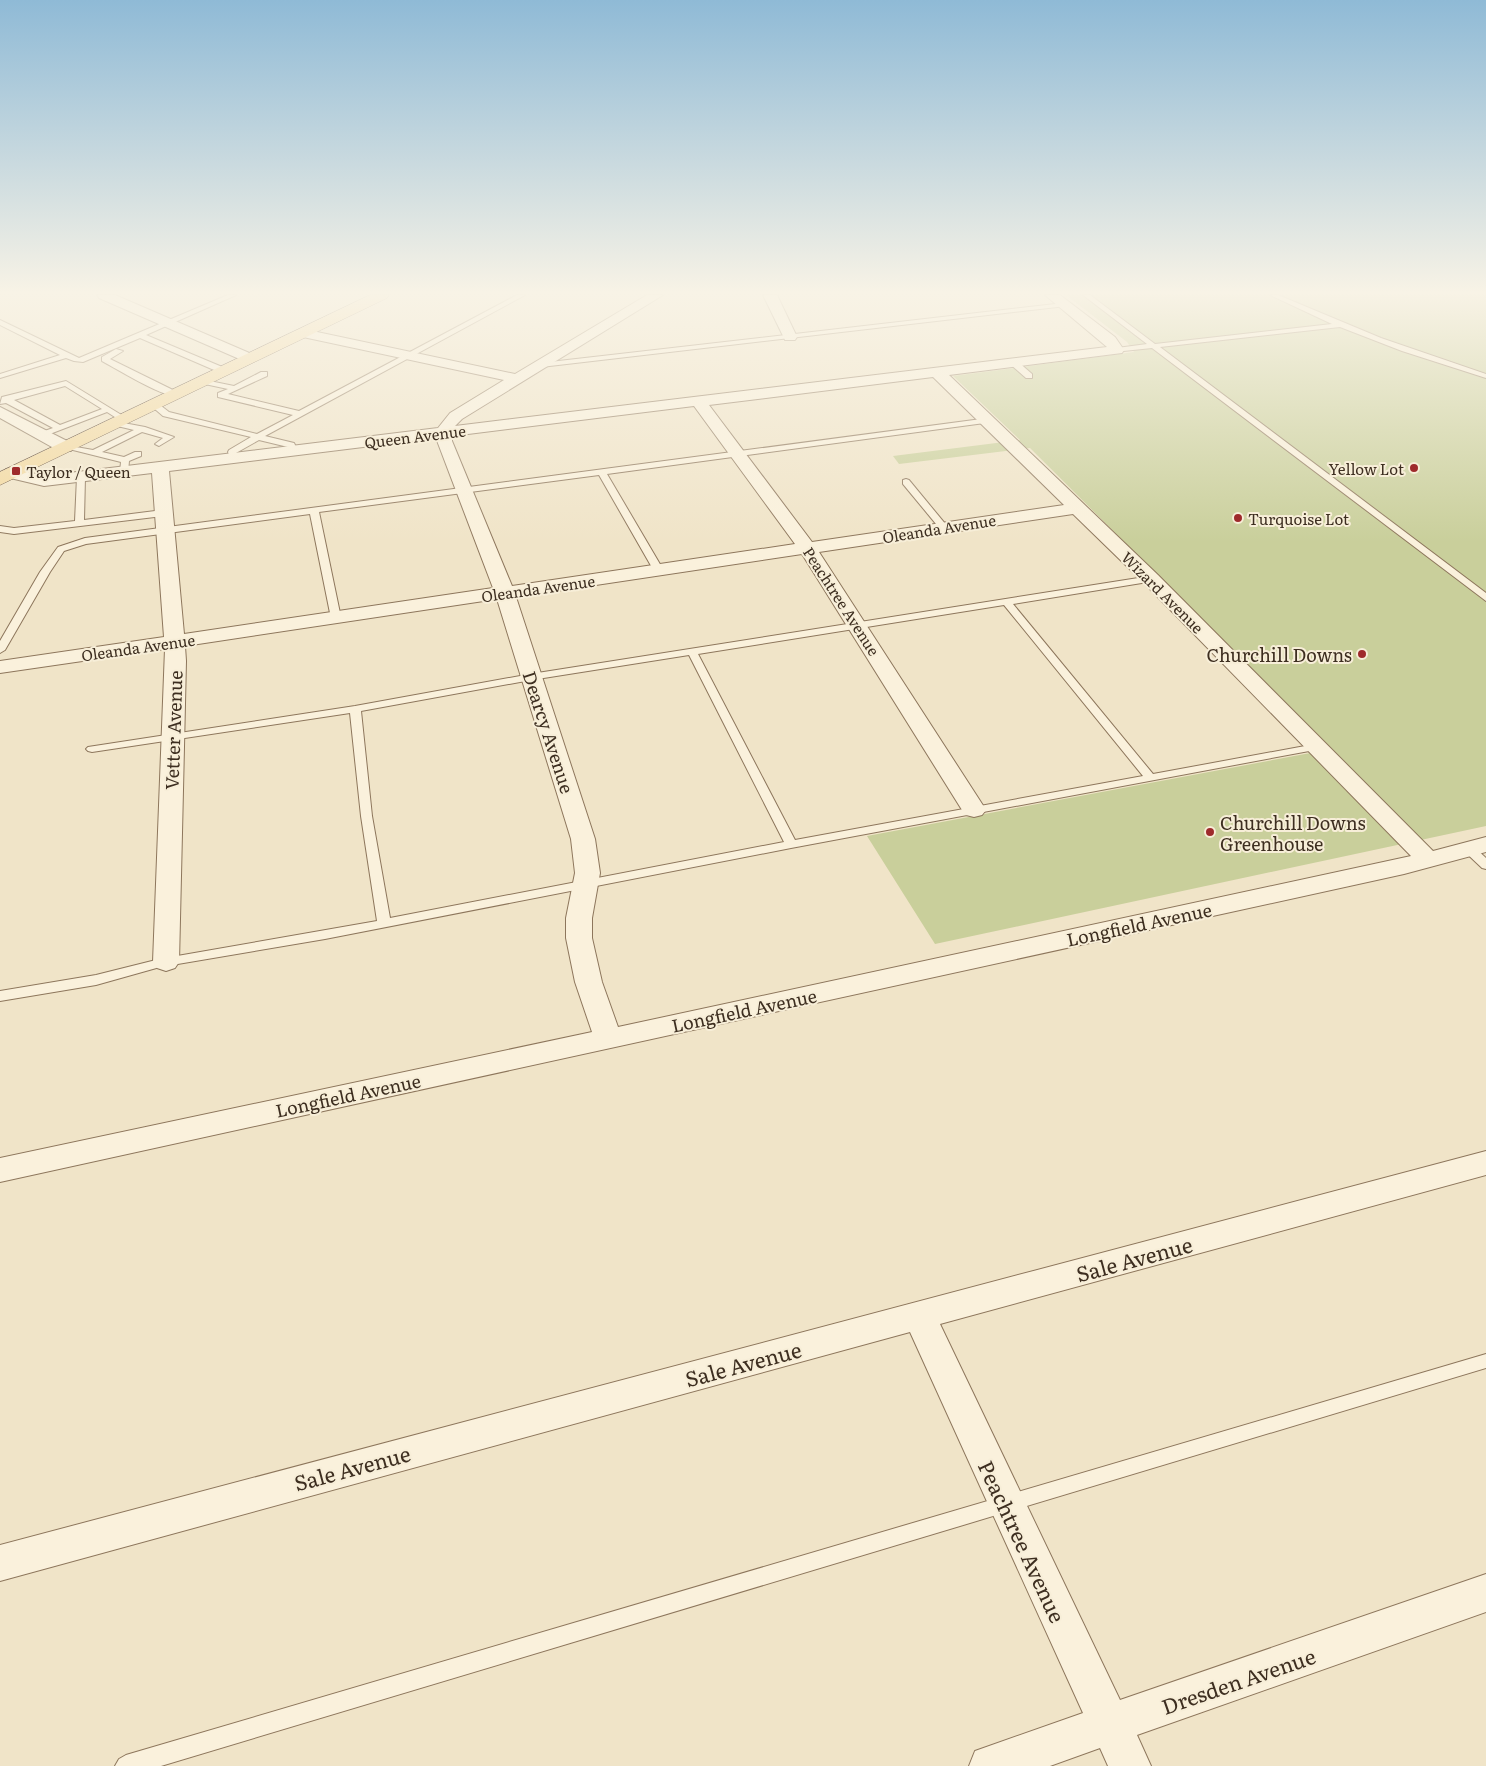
<svg xmlns="http://www.w3.org/2000/svg" width="1486" height="1766" viewBox="0 0 1486 1766" font-family="Literata,serif">
<style>
.green{fill:#c9cf9b}
.lines{fill:none;stroke-linecap:round;stroke-linejoin:round}
.service-casing{stroke:#8d765c;stroke-width:2}
.minor-casing{stroke:#8d765c;stroke-width:2}
.primary-casing{stroke:#5b4430;stroke-width:1}
.service{fill:#faf1dc;fill-rule:evenodd}
.minor{fill:#faf1dc;fill-rule:evenodd}
.primary{fill:#f3d9a0;fill-rule:evenodd}
.poi-dot{fill:#9e2a2b;stroke:#f7eed8;stroke-width:2}
.labels{text-anchor:middle;dominant-baseline:central;stroke-width:4;stroke-linejoin:round;paint-order:stroke}
.far-street-label{font-size:15px;fill:#3d2e20;stroke:#f7eed8}
.far-poi-label{font-size:15px;fill:#3d2e20;stroke:#f7eed8;text-anchor:start}
.poi-label{font-size:18px;fill:#3d2e20;stroke:#f7eed8;text-anchor:end}
.street-label{font-size:18px;fill:#3d2e20;stroke:#f7eed8}
.near-street-label{font-size:21px;fill:#3d2e20;stroke:#f7eed8}
</style>
<rect width="100%" height="100%" fill="#f0e4c8"/>
<!-- green -->
<path class="green" d="M1066 295H1486V826L935 944 867 836 1332 749 1030 448 899 464 893 456 1020 440 953 376 1134 352 1127 342Z"/>
<g class="lines">
<!-- service casing -->
<g class="service-casing">
<g id="service">
<path d="M228 295H236L146 335 227 369V373H221L140 338 83 362 74 361 66 358 0 378V374L60 355 0 325V320L79 358Z"/>
<path d="M517 295H525L265 436 294 443 298 451 297 453H291L288 447 259 440 236 453 237 461H231L228 452 229 450 251 437 163 416 149 404 156 402 169 412 257 434 293 415 218 397V393L228 389 200 383V379L234 386 261 372H267V376L228 394 299 411Z"/>
<path d="M1083 295H1090L1155 344 1332 324 1270 295H1278L1381 338 1486 374V378L1402 351 1340 327 1160 347 1486 593V601L1152 348 1114 352 1113 350 1117 348 1147 344Z"/>
<path d="M1064 303 1066 304V306L541 367 537 365 541 363Z"/>
<path d="M116 349 123 351 110 359 177 392V396C162 397 117 369 102 361V357Z"/>
<path d="M1010 360H1016L1032 374V378H1026L1010 364Z"/>
<path d="M66 381 128 419 121 421 107 412 42 437 38 435 39 433 53 428 6 403 0 404 2 397ZM65 386 102 409 60 425 14 400Z"/>
<path d="M989 418H992V422L607 474 664 571 659 574 654 571 599 475 319 512 341 618 336 621 331 618 310 514 86 544 64 551 50 572 5 650 0 653V641L40 572 58 547 85 538Z"/>
<path d="M113 421 145 427 174 437 159 446 155 444 163 438 142 432 102 452 124 457 135 452H141V456L129 461 128 472 124 475 120 472 121 462 61 447 65 445 93 450 134 430 113 425Z"/>
<path d="M81 474 85 477 84 520 163 510 167 513 163 516 14 534 0 532V526L14 528 75 521 77 477Z"/>
<path d="M906 479 909 480 947 526V530H941L903 484V480Z"/>
<path d="M1151 576 1154 577V581L1013 604 1153 774 1316 744 1322 747 1320 749 791 848 325 939 160 967 96 985 0 1001V991L96 975 160 959 377 921 361 816 350 713 92 752 88 751 86 749 88 747 355 706 531 674ZM1004 605 1143 776 795 840 698 654ZM689 655 784 842 390 918 372 816 361 711 531 680Z"/>
<path d="M1468 844 1472 845 1486 858V869L1482 868 1464 851 1462 848Z"/>
<path d="M1486 1354V1368L161 1766H115L119 1759 126 1755Z"/>
</g>
</g>
<!-- minor casing -->
<g class="minor-casing">
<g id="minor">
<path d="M97 295H115L254 355 256 358 254 361H244L99 298Z"/>
<path d="M647 295H663L462 419 455 426 1107 347 1045 295H1060L1115 337 1124 350 1122 353 949 375 1158 575 1433 851 1486 837V852L1404 874 0 1182V1158L592 1032 575 982 566 938V918L575 873 571 839 497 599 185 646 186 661 179 962 175 968 166 971 157 968 153 962 165 649 0 673V661L164 637 152 473 44 486 6 477 3 473 6 469 12 468 44 476 438 428 450 413 504 380 303 337 298 336 296 333 298 330 303 329 515 374ZM933 377 1064 505 812 542 709 405ZM694 406 795 544 512 586 452 441V436ZM436 438 493 588 184 634 169 471ZM1073 514 1144 583 1411 856 618 1027 602 982 592 938V918L600 873 595 839 516 597 802 554 962 810 966 815 974 817 982 815 986 810 819 552Z"/>
<path d="M763 295H777L797 337 795 340H785Z"/>
<path d="M0 407 71 443 73 447 71 451H59L0 418Z"/>
<path d="M1486 1151V1175L940 1324 1120 1700 1486 1574V1612L1137 1735 1151 1766H1108L1100 1748 1050 1766H969L975 1751 1083 1713 910 1332 0 1581V1545Z"/>
</g>
</g>
<!-- primary casing -->
<g class="primary-casing">
<path id="primary" d="M370 295H389L387 298 0 485V472Z"/>
</g>
<!-- service -->
<use href="#service" class="service"/>
<!-- minor -->
<use href="#minor" class="minor"/>
<!-- primary -->
<use href="#primary" class="primary"/>
</g>
<!-- sky -->
<linearGradient id="sky" x2="0" y2="1"><stop stop-color="#8fbad6"/><stop offset="0.54" stop-color="#f8f3e6"/><stop offset="1" stop-color="#f8f3e6" stop-opacity="0"/></linearGradient>
<rect width="1486" height="542" fill="url(#sky)"/>
<!-- markers -->
<g class="poi-dot">
<circle cx="1414" cy="468" r="5"/>
<rect x="11" y="466" width="10" height="10" rx="2.5"/>
<circle cx="1238" cy="518" r="5"/>
<circle cx="1362" cy="654" r="5"/>
<circle cx="1210" cy="832" r="5"/>
</g>
<g class="labels">
<!-- far-street labels -->
<g class="far-street-label">
<text transform="translate(415 436) rotate(-7)">Queen Avenue</text>
<text transform="translate(939 528) rotate(-9)">Oleanda Avenue</text>
<text transform="translate(538 588) rotate(-8)">Oleanda Avenue</text>
<text transform="translate(1163 592) rotate(45)">Wizard Avenue</text>
<text transform="translate(842 601) rotate(57)">Peachtree Avenue</text>
<text transform="translate(138 647) rotate(-8)">Oleanda Avenue</text>
</g>
<!-- far-poi labels -->
<g class="far-poi-label">
<text x="1404" y="468" text-anchor="end">Yellow Lot</text>
<text x="26" y="471">Taylor / Queen</text>
<text x="1248" y="518">Turquoise Lot</text>
</g>
<!-- poi labels -->
<g class="poi-label">
<text x="1352" y="654">Churchill Downs</text>
<text x="1220" y="822" text-anchor="start">Churchill Downs<tspan x="1220" dy="21">Greenhouse</tspan></text>
</g>
<!-- street labels -->
<g class="street-label">
<text transform="translate(173 730) rotate(-88)">Vetter Avenue</text>
<text transform="translate(549 732) rotate(72)">Dearcy Avenue</text>
<text transform="translate(1139 924) rotate(-12)">Longfield Avenue</text>
<text transform="translate(744 1010) rotate(-12)">Longfield Avenue</text>
<text transform="translate(348 1095) rotate(-12)">Longfield Avenue</text>
</g>
<!-- near-street labels -->
<g class="near-street-label">
<text transform="translate(1134 1258) rotate(-15)">Sale Avenue</text>
<text transform="translate(743 1363) rotate(-15)">Sale Avenue</text>
<text transform="translate(352 1467) rotate(-15)">Sale Avenue</text>
<text transform="translate(1023 1541) rotate(65)">Peachtree Avenue</text>
<text transform="translate(1238 1680) rotate(-19)">Dresden Avenue</text>
</g>
</g>
</svg>
